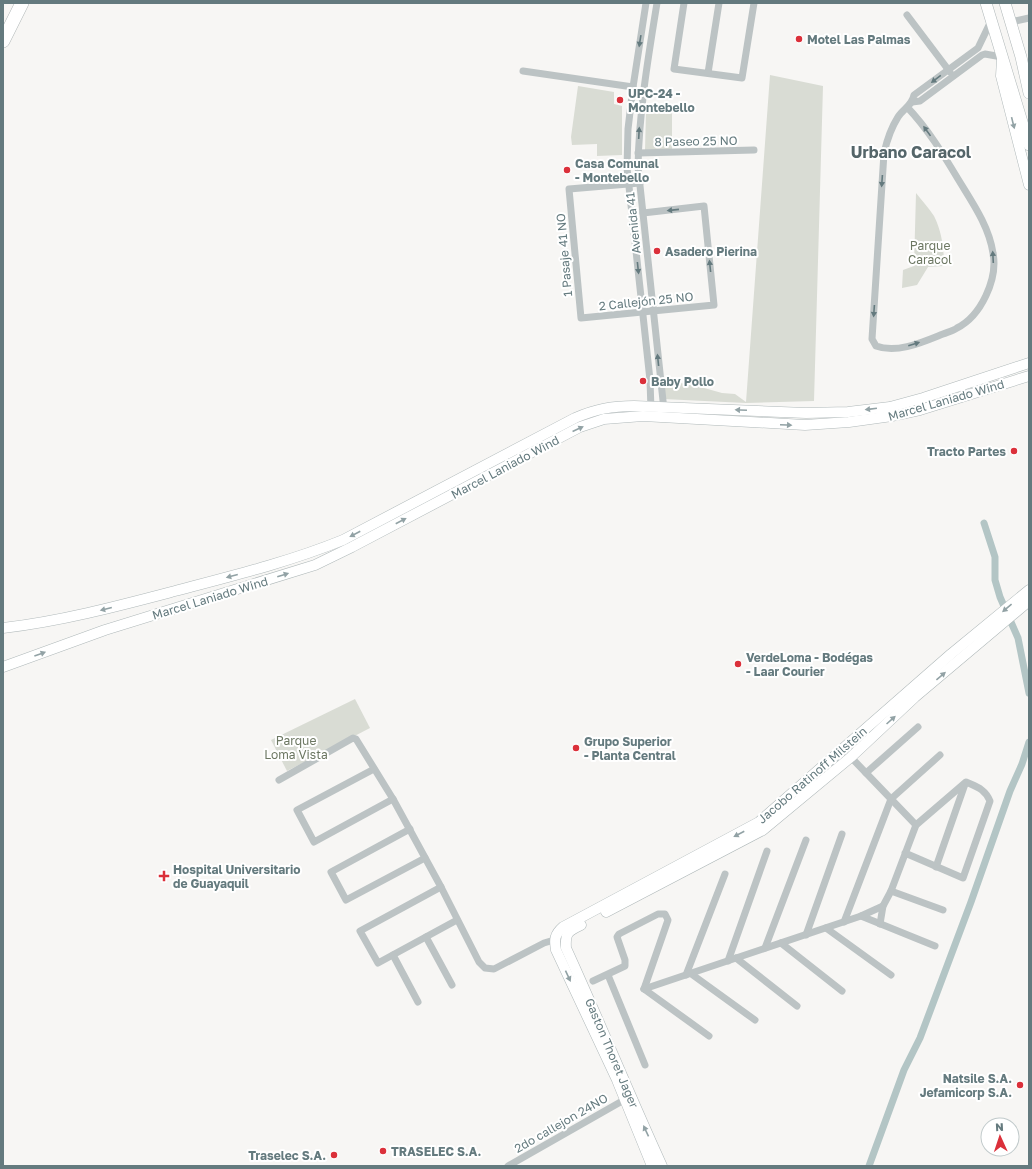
<svg xmlns="http://www.w3.org/2000/svg" width="1032" height="1169" viewBox="0 0 1032 1169" font-family="'Golos Text',sans-serif">
<style>
.green{fill:#d9dcd4}
.lines{fill:none;stroke-linecap:round;stroke-linejoin:round}
.canal{stroke:#b3c5c5;stroke-width:7}
.secondary-casing{stroke:#afb8b9;stroke-width:11}
.primary-casing{stroke:#b0b8b9;stroke-width:12}
.highway-casing{stroke:#b0b7b8;stroke-width:14}
.street{stroke:#bcc3c4;stroke-width:7}
.secondary{stroke:#fff;stroke-width:10}
.primary{stroke:#fff;stroke-width:11}
.highway{stroke:#fff;stroke-width:13}
.oneway{fill:#647a7e}
.oneway2{fill:#92a2a5}
.poi-dot{fill:#db303a;stroke:#fff;stroke-width:1.5}
.labels{text-anchor:middle;dominant-baseline:central;stroke-width:4;stroke-linejoin:round;paint-order:stroke}
.poi-label{font-size:12px;font-weight:bold;fill:#647a7e;stroke:#fff;text-anchor:start}
.street-label{font-size:12px;fill:#647a7e;stroke:#fff}
.park-label{font-size:12px;fill:#6c7762;stroke:#fff}
.district-label{font-size:16px;font-weight:bold;fill:#55666a;stroke:#fff}
</style>
<rect width="100%" height="100%" fill="#f7f6f4"/>
<!-- green -->
<g class="green">
<path d="M770 75 823 86 814 401 746 403 663 399 661 385 681 383 697 386 722 393 735 394 746 402Z"/>
<path d="M578 86 614 92V104L622 106V155L597 156V144L572 145 571 137Z"/>
<path d="M646 112 672 113V149L645 150Z"/>
<path d="M916 193C922 201 929 208 934 216 942 232 944 249 944 266L928 267 917 285 902 288 903 270 914 266Z"/>
<path d="M355 699 370 728 287 771 271 740Z"/>
</g>
<g class="lines">
<!-- canal -->
<g class="canal">
<path d="M984 523 995 557V580L1000 597 1018 638 1029 693"/>
<path d="M869 1166 904 1070 920 1038 971 902 1010 791 1022 764 1029 742"/>
</g>
<!-- secondary casing -->
<g class="secondary-casing">
<g id="secondary">
<path d="M1002 59 1001 76 1029 185"/>
<path d="M3 628C62 621 118 606 175 591 232 576 289 562 343 540L575 418C596 409 612 406 634 406L806 413 848 412 890 407 923 398 1029 363"/>
<path d="M3 667 105 630 315 565 352 547 580 427 604 419 643 416 805 425 849 422 892 416 920 410 1029 376"/>
<path d="M606 912 763 830 851 757 915 697 1029 601"/>
<path d="M581 925C568 931 565 933 566 948 599 1020 629 1094 662 1166"/>
<path d="M652 1166 617 1080 556 950C554 939 555 934 563 927L759 822 951 654 1029 590"/>
</g>
</g>
<!-- primary casing -->
<g class="primary-casing">
<g id="primary">
<path d="M986 3 1029 145"/>
<path d="M1005 3 1021 57 1029 93"/>
</g>
</g>
<!-- highway casing -->
<g class="highway-casing">
<path id="highway" d="M3 41 22 3"/>
</g>
<!-- street -->
<g class="street">
<path d="M646 3 633 87 628 129 627 168 650 380 651 410"/>
<path d="M657 3C648 58 639 112 638 167L664 410"/>
<path d="M684 3 674 69 742 78 754 3"/>
<path d="M907 15 950 72"/>
<path d="M1011 22 1029 18"/>
<path d="M523 71 633 87"/>
<path d="M708 73 719 3"/>
<path d="M912 102 920 101 982 55 985 54 1002 57"/>
<path d="M907 107C928 129 943 154 958 179 972 202 989 226 993 253 998 279 981 316 957 328 953 331 948 332 943 334 923 342 897 354 876 346L872 339 884 153C887 140 891 128 898 117 903 109 912 106 914 95L978 48 991 21"/>
<path d="M638 153 754 150"/>
<path d="M640 183 569 189 581 318 714 305 704 206 643 213"/>
<path d="M843 749 916 825"/>
<path d="M374 769 297 810 314 842 393 799"/>
<path d="M866 773 918 727"/>
<path d="M279 780 353 738 356 739 393 799 441 887 479 962 485 968 494 969 544 943 554 940"/>
<path d="M410 829 331 872 346 900 425 858"/>
<path d="M936 867 965 784"/>
<path d="M441 887 360 931 378 963 457 920"/>
<path d="M891 891 943 910"/>
<path d="M861 916 935 946"/>
<path d="M844 922 891 799 940 755"/>
<path d="M880 924 883 906 891 891 916 825 966 782C977 787 985 789 990 801L963 878 905 853"/>
<path d="M826 928 891 975"/>
<path d="M806 935 842 834"/>
<path d="M426 937 452 985"/>
<path d="M781 943 842 991"/>
<path d="M765 948 806 840"/>
<path d="M393 955 418 1002"/>
<path d="M736 958 797 1006"/>
<path d="M728 961 767 851"/>
<path d="M690 973 755 1020"/>
<path d="M608 975 645 1065"/>
<path d="M686 975 725 874"/>
<path d="M593 981 625 966V960L617 937 619 934 658 914H665L668 920 644 989"/>
<path d="M644 989 861 916 883 906"/>
<path d="M644 989 709 1036"/>
<path d="M508 1166 624 1100"/>
</g>
<!-- secondary -->
<use href="#secondary" class="secondary"/>
<!-- primary -->
<use href="#primary" class="primary"/>
<!-- highway -->
<use href="#highway" class="highway"/>
</g>
<!-- one-way arrows -->
<defs><path id="oneway-solid" d="M-6-.8H1V-3.2L6.5 0L1 3.2V.8H-6Z"/></defs>
<g class="oneway">
<use href="#oneway-solid" transform="translate(640 41) rotate(99)"/>
<use href="#oneway-solid" transform="translate(936 79) rotate(143)"/>
<use href="#oneway-solid" transform="translate(927 131) rotate(-126)"/>
<use href="#oneway-solid" transform="translate(639 133) rotate(-87)"/>
<use href="#oneway-solid" transform="translate(882 181) rotate(94)"/>
<use href="#oneway-solid" transform="translate(673 210) rotate(174)"/>
<use href="#oneway-solid" transform="translate(993 257) rotate(-93)"/>
<use href="#oneway-solid" transform="translate(710 266) rotate(-96)"/>
<use href="#oneway-solid" transform="translate(638 268) rotate(84)"/>
<use href="#oneway-solid" transform="translate(874 311) rotate(94)"/>
<use href="#oneway-solid" transform="translate(914 344) rotate(-17)"/>
<use href="#oneway-solid" transform="translate(658 360) rotate(-96)"/>
</g>
<g class="oneway2">
<use href="#oneway-solid" transform="translate(1013 123) rotate(76)"/>
<use href="#oneway-solid" transform="translate(871 409) rotate(173)"/>
<use href="#oneway-solid" transform="translate(741 410) rotate(-177)"/>
<use href="#oneway-solid" transform="translate(786 425) rotate(3)"/>
<use href="#oneway-solid" transform="translate(578 429) rotate(-25)"/>
<use href="#oneway-solid" transform="translate(401 521) rotate(-28)"/>
<use href="#oneway-solid" transform="translate(355 534) rotate(152)"/>
<use href="#oneway-solid" transform="translate(283 575) rotate(-17)"/>
<use href="#oneway-solid" transform="translate(232 576) rotate(165)"/>
<use href="#oneway-solid" transform="translate(1007 608) rotate(140)"/>
<use href="#oneway-solid" transform="translate(106 609) rotate(166)"/>
<use href="#oneway-solid" transform="translate(40 654) rotate(-20)"/>
<use href="#oneway-solid" transform="translate(941 676) rotate(-40)"/>
<use href="#oneway-solid" transform="translate(891 720) rotate(-42)"/>
<use href="#oneway-solid" transform="translate(739 834) rotate(152)"/>
<use href="#oneway-solid" transform="translate(568 976) rotate(65)"/>
<use href="#oneway-solid" transform="translate(646 1131) rotate(-115)"/>
</g>
<!-- markers -->
<g class="poi-dot">
<circle cx="799" cy="39" r="4"/>
<circle cx="620" cy="100" r="4"/>
<circle cx="567" cy="170" r="4"/>
<circle cx="657" cy="251" r="4"/>
<circle cx="643" cy="381" r="4"/>
<circle cx="1014" cy="451" r="4"/>
<circle cx="738" cy="664" r="4"/>
<circle cx="576" cy="748" r="4"/>
<path d="M162 870h4v4h4v4h-4v4h-4v-4h-4v-4h4z"/>
<circle cx="1020" cy="1085" r="4"/>
<circle cx="383" cy="1151" r="4"/>
<circle cx="334" cy="1155" r="4"/>
</g>
<g class="labels">
<!-- poi labels -->
<g class="poi-label">
<text x="807" y="39">Motel Las Palmas</text>
<text x="628" y="93">UPC-24 -<tspan x="628" dy="14">Montebello</tspan></text>
<text x="575" y="163">Casa Comunal<tspan x="575" dy="14">- Montebello</tspan></text>
<text x="665" y="251">Asadero Pierina</text>
<text x="651" y="381">Baby Pollo</text>
<text x="1006" y="451" text-anchor="end">Tracto Partes</text>
<text x="746" y="657">VerdeLoma - Bodégas<tspan x="746" dy="14">- Laar Courier</tspan></text>
<text x="584" y="741">Grupo Superior<tspan x="584" dy="14">- Planta Central</tspan></text>
<text x="173" y="869">Hospital Universitario<tspan x="173" dy="14">de Guayaquil</tspan></text>
<text x="1012" y="1078" text-anchor="end">Natsile S.A.<tspan x="1012" dy="14">Jefamicorp S.A.</tspan></text>
<text x="391" y="1151">TRASELEC S.A.</text>
<text x="326" y="1155" text-anchor="end">Traselec S.A.</text>
</g>
<!-- street labels -->
<g class="street-label">
<text transform="translate(696 141) rotate(-1)">8 Paseo 25 NO</text>
<text transform="translate(633 223) rotate(-96)">Avenida 41</text>
<text transform="translate(564 255) rotate(-95)">1 Pasaje 41 NO</text>
<text transform="translate(646 301) rotate(-6)">2 Callejón 25 NO</text>
<text transform="translate(946 400) rotate(-16)">Marcel Laniado Wind</text>
<text transform="translate(505 467) rotate(-28)">Marcel Laniado Wind</text>
<text transform="translate(210 598) rotate(-17)">Marcel Laniado Wind</text>
<text transform="translate(812 775) rotate(-41)">Jacobo Ratinoff Milstein</text>
<text transform="translate(612 1053) rotate(67)">Gaston Thoret Jager</text>
<text transform="translate(561 1123) rotate(-30)">2do callejon 24NO</text>
</g>
<!-- park labels -->
<g class="park-label">
<text x="930" y="245">Parque<tspan x="930" dy="14">Caracol</tspan></text>
<text x="296" y="740">Parque<tspan x="296" dy="14">Loma Vista</tspan></text>
</g>
<!-- district labels -->
<g class="district-label">
<text x="911" y="152">Urbano Caracol</text>
</g>
</g>
<!-- border -->
<rect width="1032" height="1169" fill="none" stroke="#647a7e" stroke-width="8"/>
<!-- north arrow -->
<g transform="translate(1000 1137) rotate(357)"><circle r="19" fill="#ffffff" stroke="#c1cacb"/>
<path d="M0-3L7 15L0 10L-7 15Z" fill="#db303a"/>
<text y="-6" font-size="11" font-weight="bold" text-anchor="middle" fill="#647a7e">N</text>
</g>
</svg>
